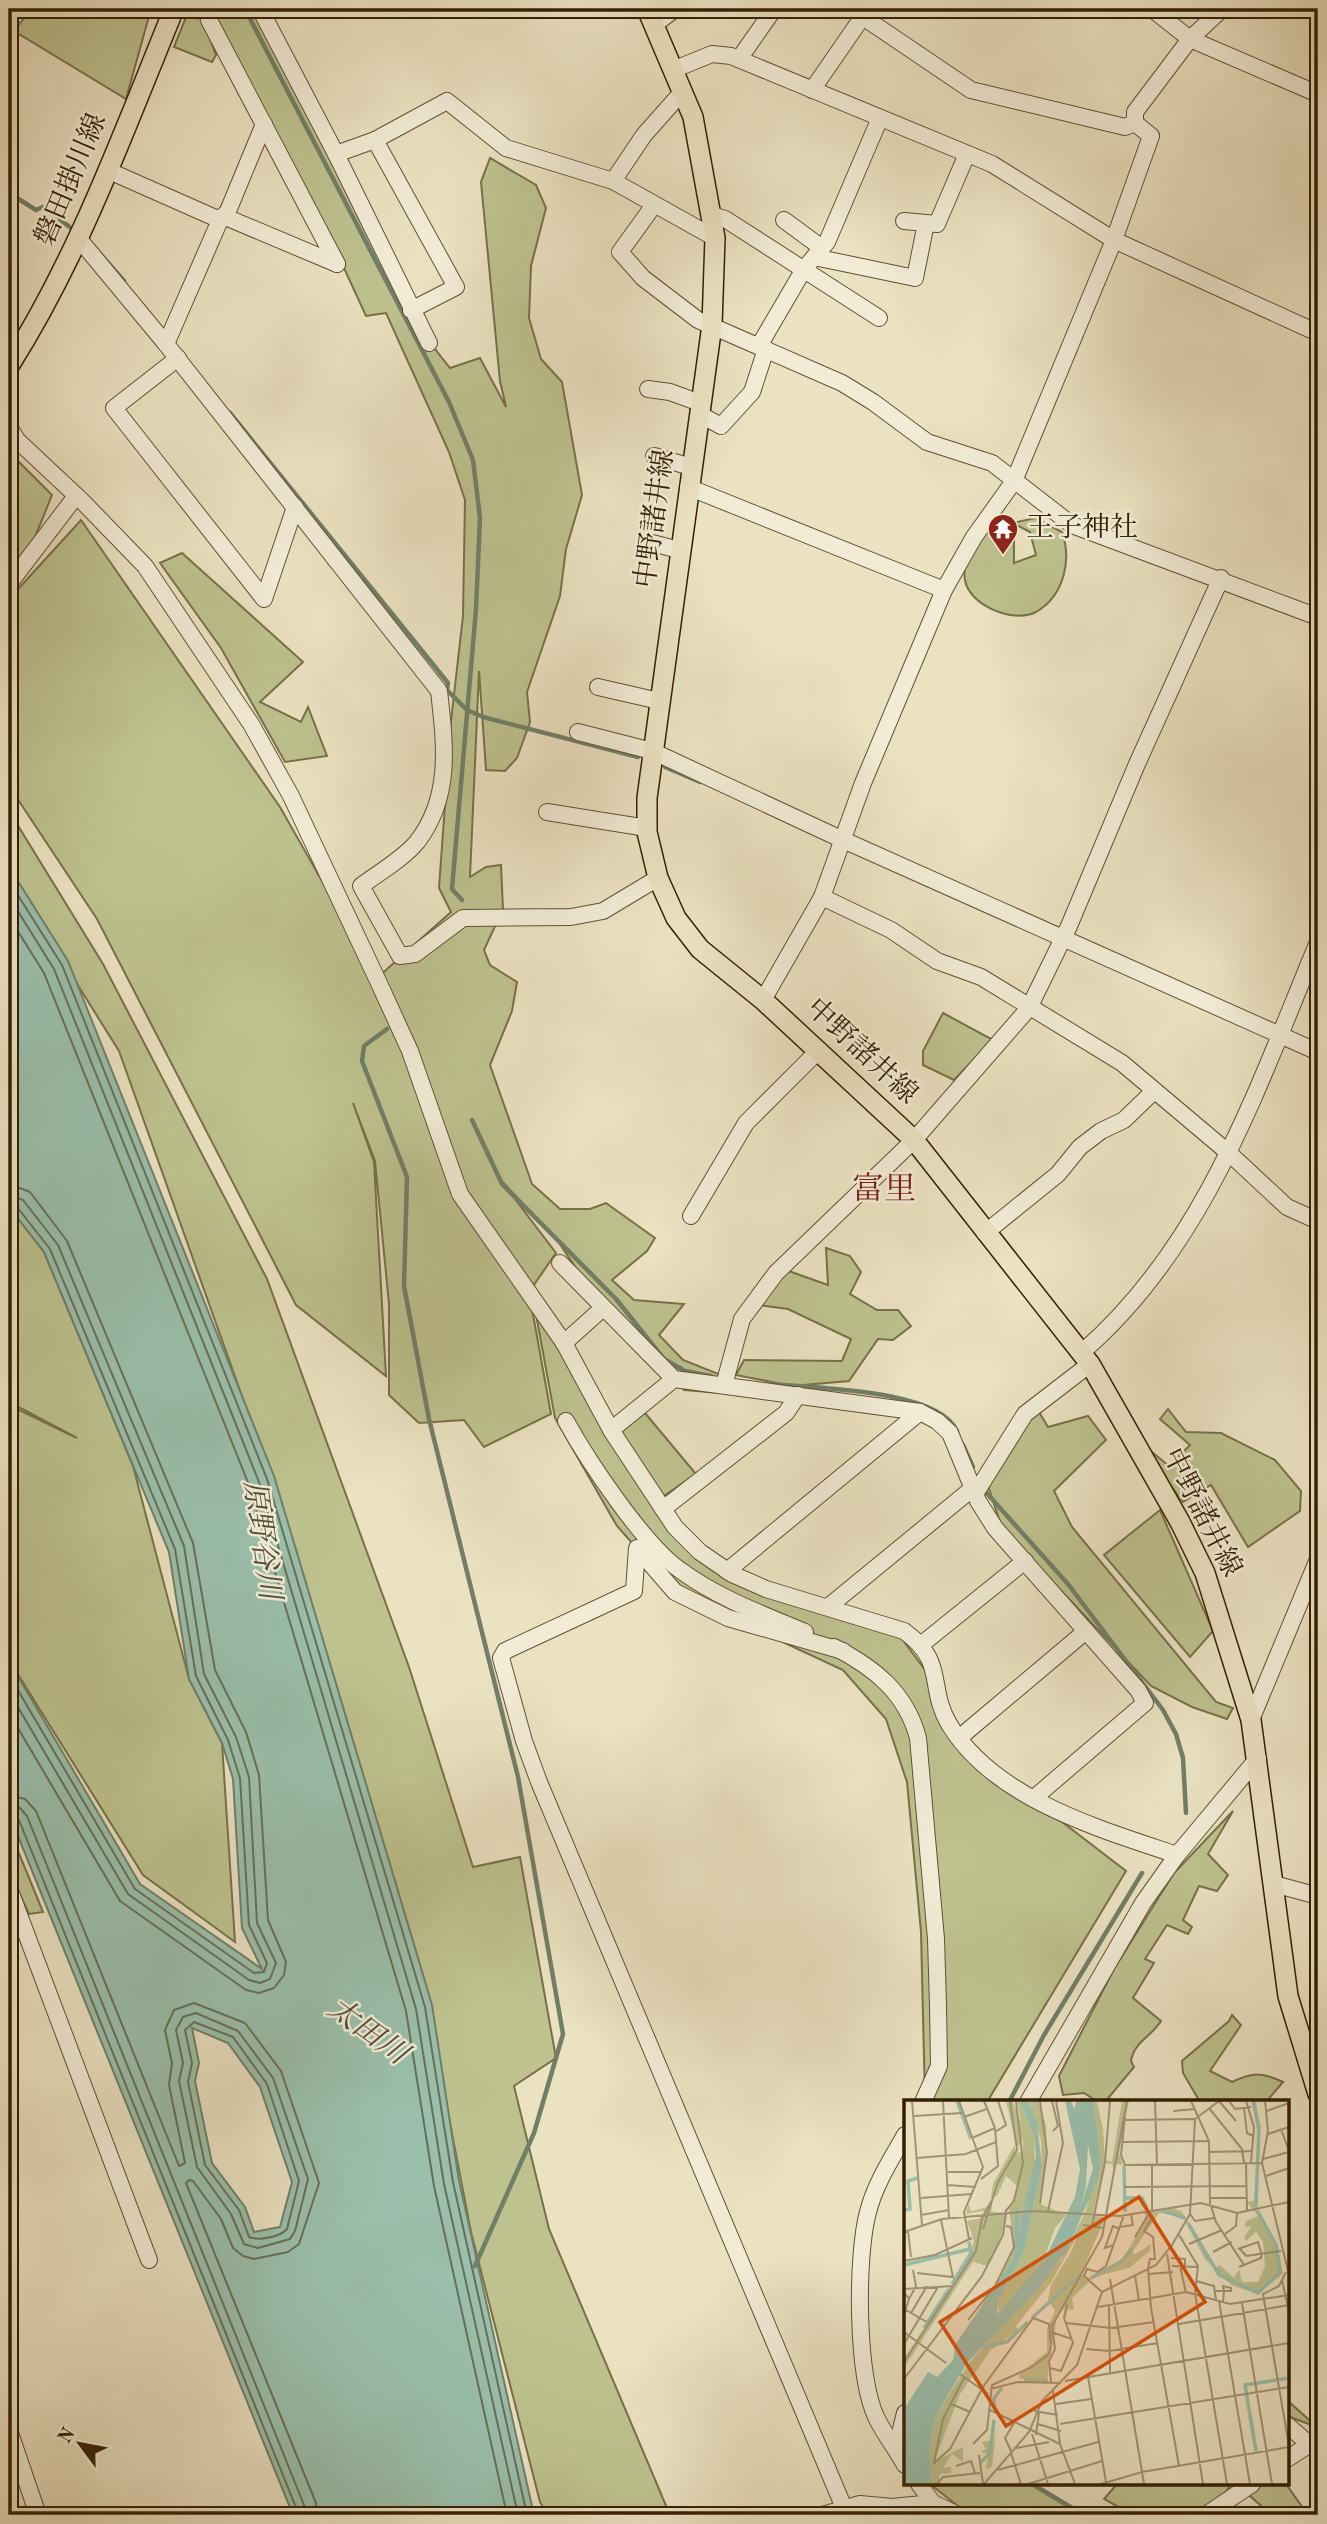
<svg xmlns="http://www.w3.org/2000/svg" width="1327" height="2524" viewBox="0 0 1327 2524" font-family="'Old Standard TT','Noto Serif JP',serif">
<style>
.green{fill:#bdc28f;stroke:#787049;stroke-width:2}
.water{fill:#9abfac;stroke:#717f68;stroke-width:2;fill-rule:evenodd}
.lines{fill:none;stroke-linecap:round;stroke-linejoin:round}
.shore{stroke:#676f58;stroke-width:2}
.stream{stroke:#717f68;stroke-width:4.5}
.minor-casing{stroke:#625033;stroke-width:18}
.major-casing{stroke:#341f03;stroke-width:22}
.minor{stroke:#f2ecd7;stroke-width:16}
.major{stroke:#ebe2c2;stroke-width:19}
.labels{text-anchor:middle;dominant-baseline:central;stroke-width:5;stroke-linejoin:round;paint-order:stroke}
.street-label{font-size:28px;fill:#341f03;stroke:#f2ecd7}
.poi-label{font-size:28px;fill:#341f03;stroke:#f2ecd7;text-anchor:start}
.water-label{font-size:30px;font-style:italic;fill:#534f36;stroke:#f2ecd7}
.quarter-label{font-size:32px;fill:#7a1f14;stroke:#f2ecd7}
.inset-river{fill:none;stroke:#9abfac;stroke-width:3.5}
.inset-road{fill:none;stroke:#a29476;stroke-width:2}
.view{fill:#d6530b;fill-opacity:0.15;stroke:#d6530b;stroke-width:3.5}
.inset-edge{fill:none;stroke:#341f03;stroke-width:3.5}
</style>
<rect width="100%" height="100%" fill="#ebe2c2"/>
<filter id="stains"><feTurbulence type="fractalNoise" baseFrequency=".00286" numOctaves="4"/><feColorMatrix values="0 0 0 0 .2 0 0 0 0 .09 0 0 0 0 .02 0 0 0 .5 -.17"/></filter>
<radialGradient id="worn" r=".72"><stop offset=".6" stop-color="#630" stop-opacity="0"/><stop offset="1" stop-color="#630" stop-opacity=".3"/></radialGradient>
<!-- green -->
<g class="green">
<path d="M31 9H151L126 99 14 31Z"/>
<path d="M233 9H261L424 335 450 368 480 358 506 407 500 381 481 182 490 158 536 185 546 208 531 266 529 318 541 359 562 382 582 495 566 549 560 596 527 692 530 722 517 758 505 771 486 770 479 671 470 877 486 867 501 865 503 909 484 950 490 965 517 982 512 1011 490 1065 532 1184 560 1209H590L606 1203 655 1238 647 1251 612 1280 634 1300 684 1304 659 1335 683 1360 726 1377 720 1393 684 1390 603 1308 557 1240 499 1178 556 1253 529 1292 551 1414 484 1447 464 1420 419 1423 389 1395V1304L375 1161 353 1103 374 1162 386 1376 296 1305 97 919 9 786V599L81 520 280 807 377 978 451 912 439 888 451 721 463 616 465 500 449 452 386 313 366 316 338 255 208 13Z"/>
<path d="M186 17 203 19 216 55 212 62 174 47Z"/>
<path d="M9 452 52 495 33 542 9 568Z"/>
<path d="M1035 518 1062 532C1072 560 1064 596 1036 612 1013 624 969 605 965 580 963 569 966 558 968 548L992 527 1014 535V563L1036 555 1030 532 1013 523Z"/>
<path d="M182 553 303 662 260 702 301 722 308 707 327 756 285 762 221 648 160 563Z"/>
<path d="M9 811 103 964 267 1279 409 1667 473 1867 520 1857 556 2058 514 2086 549 2229 670 2515H547L540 2502 471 2232 419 1962 290 1531 119 1051 9 875Z"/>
<path d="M943 1013 993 1040 954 1080 923 1065V1051Z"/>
<path d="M9 1207 44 1252 133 1466 189 1679 222 1743 235 1942 143 1875 9 1660V1405L77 1438 9 1402Z"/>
<path d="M826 1248 850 1256 861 1272 850 1294 877 1310H898L911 1326 893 1340 878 1339 849 1381 792 1386 736 1375 744 1360 842 1361 851 1339 788 1309 759 1305 786 1270 828 1285Z"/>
<path d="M533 1298 696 1548 766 1589 894 1628 937 1686 975 1755 1126 1871 987 2102H932L925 2099 921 1932 907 1782 886 1719 843 1670 675 1592 617 1526 555 1418Z"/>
<path d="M1168 1409 1186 1432 1221 1433 1275 1460 1301 1491 1300 1511 1248 1547 1211 1485 1183 1502 1148 1455 1147 1448 1169 1466 1190 1445 1160 1419Z"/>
<path d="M1039 1412 1048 1427 1088 1416 1106 1440 1054 1491 1072 1527 1216 1702 1233 1708 1227 1719 1192 1707 1151 1686 1002 1528 985 1477 1025 1424Z"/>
<path d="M645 1413 696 1474 664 1496 620 1432Z"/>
<path d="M1160 1510 1213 1631 1190 1657 1104 1555Z"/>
<path d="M1233 1811 1208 1854 1228 1875 1217 1891 1199 1886 1183 1920 1192 1927 1188 1934 1167 1925 1145 1959 1154 1963 1133 1998 1161 2021C1151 2037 1134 2042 1131 2061L1134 2067 1105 2102H1098L1084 2093 1063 2095 1059 2076 1114 1969 1174 1873Z"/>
<path d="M9 1829 43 1912 29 1914 9 1871Z"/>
<path d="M1232 2015 1241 2025 1210 2071 1232 2082C1253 2072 1261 2072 1283 2082L1266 2102H1200L1183 2073 1182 2061 1229 2021Z"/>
<path d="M1287 2400 1317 2427 1287 2416Z"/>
<path d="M930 2484H1030L1081 2515H975L963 2510Z"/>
<path d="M1117 2484H1227L1230 2486 1215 2506 1200 2515H1133L1104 2499Z"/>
<path d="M1255 2484H1286L1305 2511 1318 2515H1271L1250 2496Z"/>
</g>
<!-- water -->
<path class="water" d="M9 867 68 961 274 1476 432 2005 459 2181 534 2515H293L9 1814V1661L140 1884 262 1969 242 1928 233 1779 222 1743 189 1679 169 1552 44 1252 9 1207ZM192 2028 228 2043 260 2087 292 2182 280 2227 254 2232 245 2207 212 2163 195 2081 199 2063Z"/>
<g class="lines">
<!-- shore -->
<g class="shore">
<path d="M9 881 62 965 267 1479 425 2007 453 2182 527 2515"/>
<path d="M9 897 54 969 259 1482 416 2009 444 2184 518 2515"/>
<path d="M9 917 44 973 249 1485 406 2011 434 2186 507 2515"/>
<path d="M9 1184 30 1192 67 1241 193 1543 215 1670 246 1732 259 1775 268 1920 286 1962 284 1975 274 1988 259 1993 246 1990 120 1901 9 1713"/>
<path d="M9 1195 23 1200 58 1245 184 1546 204 1674 236 1737 249 1777 257 1923 276 1963 270 1979 260 1983 249 1980 128 1894 9 1692"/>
<path d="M9 1204 17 1207 50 1249 175 1549 196 1676 228 1740 240 1778 249 1925 267 1963 264 1972 254 1973 135 1889 9 1675"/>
<path d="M9 1795 25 1799 36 1811 179 2166 185 2163 169 2085 172 2063 165 2030 174 2010 194 2003 245 2023 281 2071 319 2183 299 2244 288 2252 254 2259 243 2256 233 2248 221 2219 193 2181 189 2180 186 2183 316 2503 318 2515"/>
<path d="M9 1806 20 1808 27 1816 308 2515"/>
<path d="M9 1814 19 1820 299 2515"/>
<path d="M196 2013 238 2031 273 2078 308 2179 295 2231 290 2239 258 2248 244 2244 231 2214 197 2167 179 2081 183 2063 176 2030 183 2017Z"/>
<path d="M194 2022 233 2037 267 2084 299 2181 287 2229C280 2237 259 2241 249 2237L239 2210 205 2165 188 2082 192 2063 185 2030Z"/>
</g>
<!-- stream -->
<g class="stream">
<path d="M245 9 449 402 473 460 480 518 476 609 452 889 462 900"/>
<path d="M9 193 36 210 43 207 75 231"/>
<path d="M88 240 124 281"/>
<path d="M230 413 448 683 447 690 467 710 483 717 638 757"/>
<path d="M665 767 700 782"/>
<path d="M387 1029 364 1046 362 1061 407 1177 404 1286 429 1419 518 1777 563 2034 534 2133 475 2266"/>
<path d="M472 1120 502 1184 616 1299 664 1359 685 1371 711 1376"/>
<path d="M771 1384C814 1388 938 1389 957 1431"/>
<path d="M963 1445 973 1467"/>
<path d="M983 1489 1068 1584 1163 1710 1176 1734 1183 1758 1186 1813"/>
<path d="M1009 2102 1044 2035 1142 1873"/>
<path d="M1032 2484 1084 2515"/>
</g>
<!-- minor casing -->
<g class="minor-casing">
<g id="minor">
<path d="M208 9 209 20 337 264"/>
<path d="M260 9 336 154 375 140 447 101 506 148 613 181 715 238"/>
<path d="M1152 9 1190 39 1318 94"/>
<path d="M863 17 971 90 1125 127 1135 123"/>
<path d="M654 25 675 9"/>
<path d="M739 59 774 9"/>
<path d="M675 69 712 54 731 56 992 164 1114 240 1318 333"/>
<path d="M812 90 868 9"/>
<path d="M375 140 456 287 411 310"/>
<path d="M336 154 429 343"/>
<path d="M107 170 220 220 166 344"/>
<path d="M613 181 644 135 683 91"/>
<path d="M654 205 620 252 643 278 698 320 842 383 873 402 927 442 992 463 1072 525 1318 617"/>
<path d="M712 215 725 219 879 318"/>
<path d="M223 216 337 264"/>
<path d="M220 220 228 211 264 124"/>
<path d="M784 220 822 248"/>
<path d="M904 221 937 224 967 154"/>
<path d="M79 239 166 344 439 691C445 744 452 797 417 842 403 859 378 873 361 886L400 956 415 954 463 918 571 917 603 911 658 878"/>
<path d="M814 257 915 278 926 223"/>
<path d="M759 346 804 269 827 242 880 118"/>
<path d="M178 358 114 408 264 599 295 507"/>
<path d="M648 389 670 392 700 403"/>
<path d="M699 414 721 426 752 392 766 349"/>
<path d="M9 427 17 440 81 500 145 566 251 724 291 796 378 981 410 1051 460 1194 564 1343 611 1430 675 1527 700 1552 732 1574 766 1589 904 1631C947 1662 927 1686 949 1724 994 1799 1100 1829 1177 1855"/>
<path d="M654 456 691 467"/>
<path d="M688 487 944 590"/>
<path d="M652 543 679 550"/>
<path d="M9 584 76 496"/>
<path d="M598 687 659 701"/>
<path d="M578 732 652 751 841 839 1318 1052"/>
<path d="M547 812 647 828"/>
<path d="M822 897 891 930 937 961 981 977 1122 1063 1230 1154 1287 1207 1318 1221"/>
<path d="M763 1000 822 897 863 783 944 590 974 537 1014 481 1114 240 1151 136 1135 123V112L1190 39 1222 9"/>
<path d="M691 1216 746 1123 819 1050"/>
<path d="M985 1233 1058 1174 1080 1147 1101 1131 1124 1120 1154 1091"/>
<path d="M560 1263 674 1379 920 1412 937 1421 950 1433 978 1501 995 1528 1138 1690 1145 1703 1034 1798"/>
<path d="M564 1343 603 1308"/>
<path d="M1081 1353C1205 1247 1257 1088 1318 942"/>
<path d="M724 1385 742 1319 776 1273 914 1140 1029 1008 1069 926 1137 764 1221 578"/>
<path d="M566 1421C588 1461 644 1545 680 1570 718 1598 762 1614 805 1632"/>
<path d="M611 1430 674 1379"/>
<path d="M975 1494 1025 1414 1090 1364"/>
<path d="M663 1509 786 1413 798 1395"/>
<path d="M727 1571 920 1412"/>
<path d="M828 1607 973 1488"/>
<path d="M922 1644 1025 1561"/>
<path d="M834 1647C875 1668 906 1693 918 1738L936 1939 938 2006 939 2066 923 2102"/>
<path d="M843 1651 728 1618 675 1592 637 1548 634 1591 505 1651 501 1658 524 1741 539 1782 847 2515"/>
<path d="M1251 1720 1318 1559"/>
<path d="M959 1738 1086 1631"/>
<path d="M1274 1884 1318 1896"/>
<path d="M9 1888 149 2260"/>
<path d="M1028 2102 1143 1903 1177 1855 1258 1758"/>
<path d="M905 2135C891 2160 875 2184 868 2212 856 2256 856 2378 877 2419 885 2435 896 2449 905 2465"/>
<path d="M1287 2425 1308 2443"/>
<path d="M9 2430 38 2515"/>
<path d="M896 2449 905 2413"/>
<path d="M1287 2459 1318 2439"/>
<path d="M919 2484 933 2503 958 2515"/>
<path d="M823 2515 860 2504 892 2507 933 2503"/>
<path d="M1206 2515 1252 2484"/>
</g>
</g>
<!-- major casing -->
<g class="major-casing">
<g id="major">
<path d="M647 9 693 117 715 238 712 325 647 798V832L658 878 676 918 700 949 763 1000 914 1140 1090 1364 1180 1522 1205 1573 1251 1720 1288 1996 1318 2094"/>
<path d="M9 366C80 254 124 130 174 9"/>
</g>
</g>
<!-- minor -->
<use href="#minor" class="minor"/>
<!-- major -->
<use href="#major" class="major"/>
</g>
<!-- icons -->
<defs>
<g id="temple-pin" transform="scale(1.575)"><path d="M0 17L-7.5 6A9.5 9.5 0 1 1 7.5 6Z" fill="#8f2418" stroke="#f2ecd7"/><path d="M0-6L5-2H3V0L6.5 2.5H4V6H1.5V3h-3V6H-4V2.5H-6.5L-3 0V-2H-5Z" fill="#fff"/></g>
</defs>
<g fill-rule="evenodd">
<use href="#temple-pin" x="1003" y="529"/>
</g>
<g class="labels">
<!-- street labels -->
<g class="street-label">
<text transform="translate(72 180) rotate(-67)">磐田掛川線</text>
<text transform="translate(656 519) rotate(-82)">中野諸井線</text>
<text transform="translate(861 1052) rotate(43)">中野諸井線</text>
<text transform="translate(1201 1513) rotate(63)">中野諸井線</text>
</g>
<!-- poi labels -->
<g class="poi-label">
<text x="1026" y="529">王子神社</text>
</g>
<!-- water labels -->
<g class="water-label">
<text transform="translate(261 1540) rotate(82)">原野谷川</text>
<text transform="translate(367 2032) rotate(36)">太田川</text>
</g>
<!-- quarter labels -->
<g class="quarter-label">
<text x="884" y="1191">富里</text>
</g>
</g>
<!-- overview -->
<g transform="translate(904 2100)">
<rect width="385" height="385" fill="#ebe2c2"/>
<path d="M102 1H109L117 22 113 1H116L130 36 131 70 114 130 111 111 114 147 110 158 87 195 111 147 105 111 113 86 102 76 93 96 87 98 89 84 110 46 112 53 119 52V39L113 48ZM123 1H135L142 25 143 56 136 104 162 115 151 128 139 162 109 201 94 211V201L120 151 138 66 137 40ZM189 1H193L199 30 201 60 208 62 218 1H225L215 54 219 65 212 64 210 72 208 64 201 63 189 113H181L197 60ZM348 1 352 2 356 32 352 104 374 148 379 174 353 194 327 185 301 159 279 117 255 113 229 151 230 155 247 144 246 151 225 168 190 177 168 198 170 210 164 209 161 223 164 203 153 217 143 278 116 279 115 274 143 252V229L151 211 144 200 147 185 168 150 175 132 148 181 112 226 114 230 87 250 56 294 30 362 59 347V362L48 354 39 368 47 367V373L36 374 34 384H26L25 350 32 315 65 263 158 158 180 115 201 117 177 175 186 178 219 159 243 117 240 113 270 108 278 112 311 168 316 165 330 178 335 169 338 182H354L361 166 359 142 352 132 342 141 340 137 348 126 341 127 342 121 354 116 343 102 350 101 354 36ZM65 104 67 111 88 106 87 111 102 114 97 137 83 166 69 162 0 268V259L65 158 70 141 63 121 77 118 80 111 62 114ZM92 332 88 367 82 369 84 354 76 352 82 349 78 342 86 341 88 348Z" fill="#bdc28f"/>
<path d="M116 1H123L133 23 138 66 120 151 94 201 93 214 139 162 171 97 176 69 161 1H167L170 9 173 1H189L197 60 193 81 163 150 132 192 63 263 32 315 25 349 27 384H0L2 306 24 272 33 277 49 260 51 245 110 158 111 110 115 107V128L132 56 130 36ZM184 45 189 69 176 108 182 86Z" fill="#9abfac" fill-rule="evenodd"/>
<path class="inset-river" d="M53 1 67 39M349 1 355 27 352 106M220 66 221 112M220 98H238L243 108M0 110 6 109 4 81 13 78M260 111 281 118M284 123 315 175 354 193 376 172 372 145 354 112M0 165 66 149M187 178 218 161 228 148M48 184 67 153 65 142M128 218 172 178M20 228 45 189M79 247 103 242 124 222M120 280H144M90 309V298L98 288M352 351 341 285 385 278M76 363 86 353 90 320"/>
<path class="inset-road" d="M8 1 18 125M39 1 45 118M55 1 79 67 60 112 65 139M148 1 154 26 149 31M251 1 253 64M287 1 305 41 306 104M315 1 332 21M325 1 331 9 347 7M342 1 350 27 347 62M361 1 364 31 358 63 385 175M305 8 338 49 340 63M340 8 343 33 349 36M269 11 291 9M363 11 385 3M10 16 58 13M60 17 83 9M221 17 217 55 221 65 358 63M222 20 290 19M377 29 385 51M91 32 102 25 94 1M364 34 385 27M68 38 91 28M219 42 305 41M306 52 348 51M13 58 62 54 92 42M359 59 385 52M342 63 343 110M248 64V111M44 72H78M362 76 385 68M77 79 94 66 91 28 80 1M43 85 72 87M220 87 343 86M17 98 67 94M306 98H343M136 104 143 52 136 1M307 106 312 122 340 165M144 111 159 43 152 1M243 111 248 118 240 131 249 137 251 160M101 112 110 101 119 63 112 1M286 114 291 121 310 118M17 115 45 110M179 125 200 128M188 126 201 62 206 1M216 127 229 125 227 114M79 129 94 82 113 50 106 1M4 131 7 157M0 132 38 119 128 111 216 116 297 103 333 113 385 102M321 134 332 126 333 113M275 135 294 166 291 193 323 384M231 137 244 115M285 144 318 130M210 145 201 148 209 126 216 129M334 149 354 142 357 152M336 149 342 156 377 151M309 152 328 142M263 154 299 384M267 158 281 159V166M251 159H246L244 168 247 208 275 366M0 161 31 155 68 138M268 166 294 167M276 166 282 193M335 167 357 158 358 152M382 172 375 186 359 194 385 346M13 173 49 177 37 120M245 174 269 172M231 175 235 201M206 179 240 384M378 180 385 212M292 181 310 186 312 200M0 189 49 186M311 191H327V188L319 186 320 191 319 202M0 192 5 199 0 215M198 192 180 176 183 169 193 172 202 166 220 115M5 199 12 186 9 170M315 201 346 384M338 203 368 384M205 206 206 273M194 207 282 192 326 204 385 195M0 209 23 222M7 213 23 186M64 220 91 186 110 147 107 127 102 126M162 223 207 228 250 222M275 224 385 205M0 232 42 263M147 232 168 239M0 244 34 187M182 249 205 251 254 243M0 262 72 151 78 118 88 100M146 268 157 271 169 243 160 218 163 204M56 274 84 294M184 277 202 382M60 278 39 319 30 363 46 349 79 287 129 218 145 224 147 245M0 279 78 176 99 135 102 114M161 281 385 243M147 282 145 261 151 249 148 226 198 137 223 1M86 289 114 282 157 283M149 291 156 344 171 384M45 303 66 312M152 304 187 299M86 310 156 344M130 311 154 315M134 324 157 331M156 324 385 287M128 334 144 384M132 335 135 313M69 344 83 330 88 285 128 267 145 254 147 246M112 348 145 342M107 351 101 338 110 323M107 353 117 384M75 355 79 384M52 366 67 361 71 373M94 370 194 342M33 384 39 377 76 373M80 384 125 332 138 301 173 265 198 192 252 165 268 145 286 114 291 19 315 1M124 384 198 361M197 384 238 372 385 347"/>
<path class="view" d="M235 97 301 202 102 326 36 222Z"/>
<rect width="385" height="385" class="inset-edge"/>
</g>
<!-- margin -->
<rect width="1327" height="2524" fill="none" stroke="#ebe2c2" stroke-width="35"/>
<rect x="10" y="10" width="1306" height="2503" fill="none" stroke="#341f03" stroke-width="3.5"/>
<rect x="18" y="18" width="1292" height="2489" fill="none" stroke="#341f03" stroke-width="2"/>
<!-- north arrow -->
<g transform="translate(80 2444) rotate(302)" stroke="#f2ecd7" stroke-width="5" paint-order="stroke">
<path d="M0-5L12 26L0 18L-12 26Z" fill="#341f03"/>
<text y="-10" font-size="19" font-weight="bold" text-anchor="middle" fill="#341f03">N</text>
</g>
<rect width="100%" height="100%" filter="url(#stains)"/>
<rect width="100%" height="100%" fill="url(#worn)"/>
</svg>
